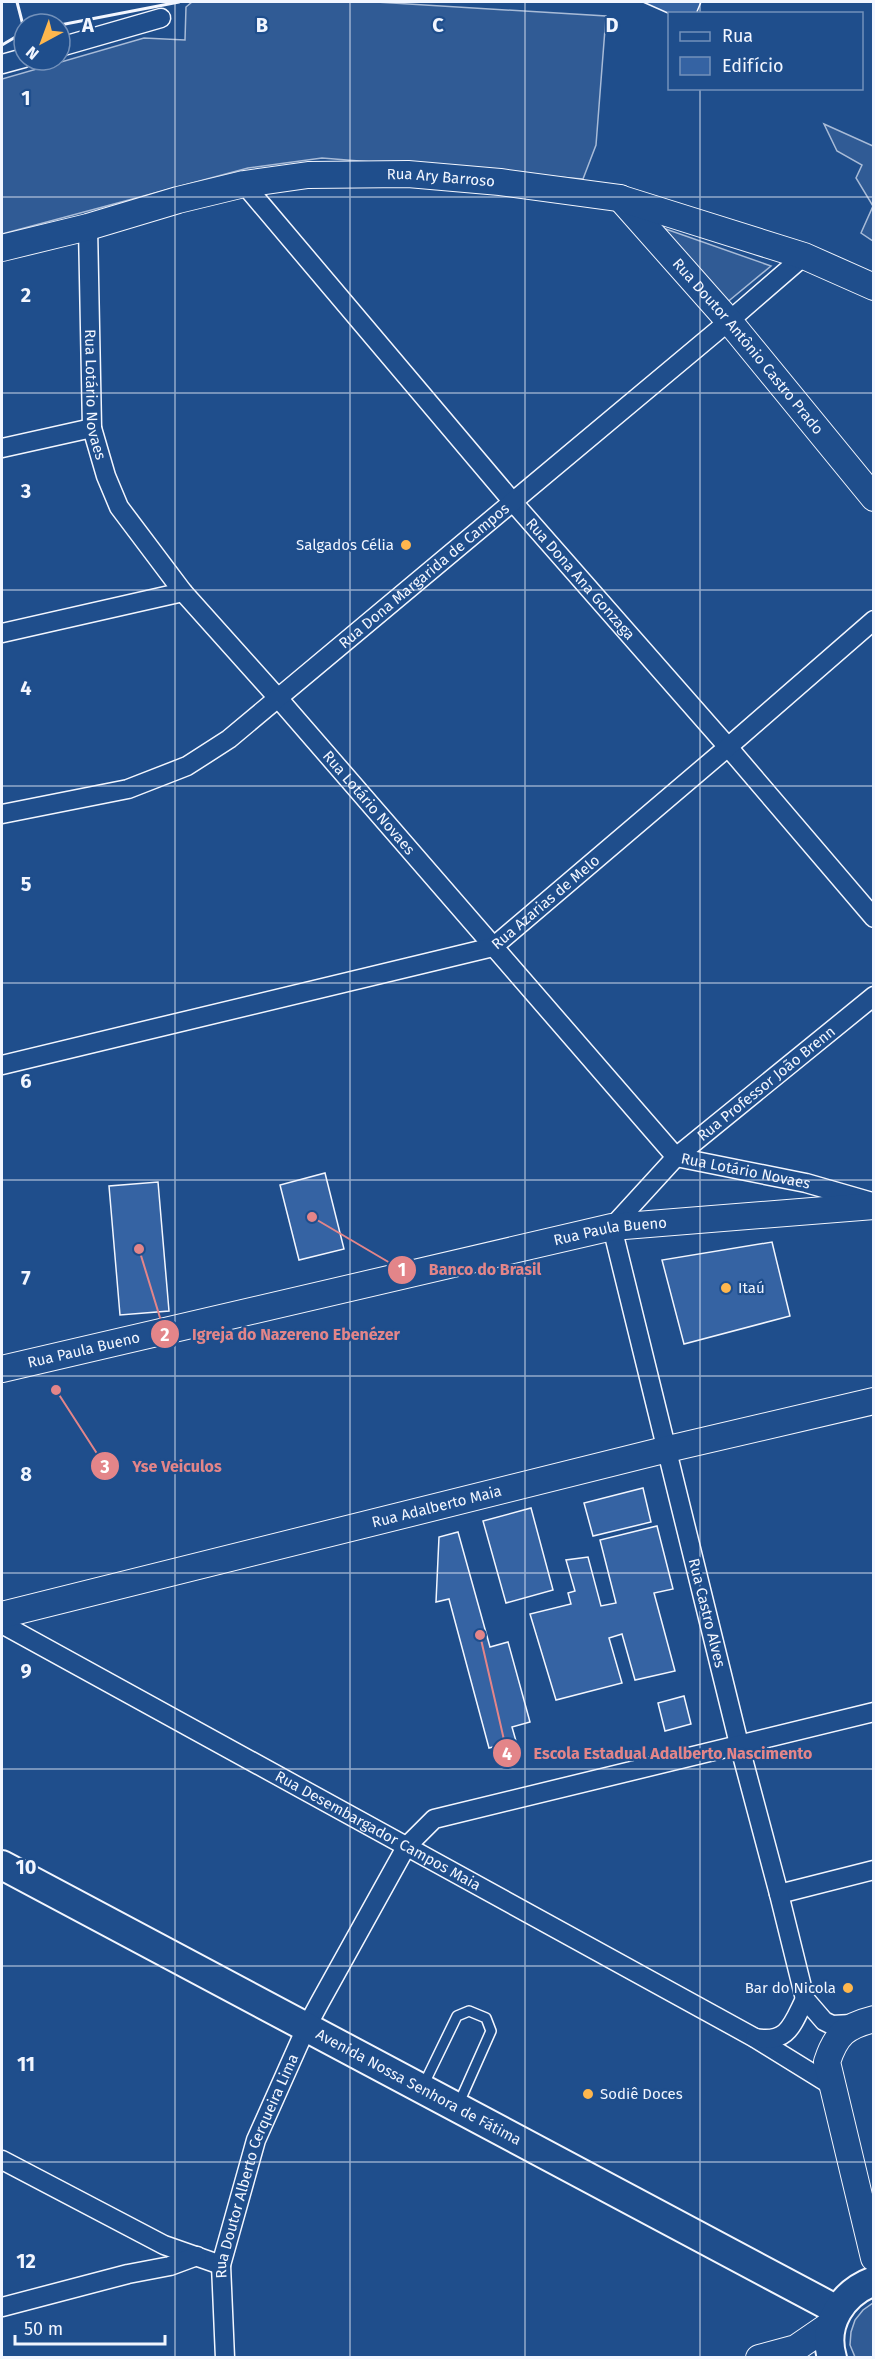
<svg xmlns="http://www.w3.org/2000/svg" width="875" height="2359" viewBox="0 0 875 2359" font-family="'Fira Sans',sans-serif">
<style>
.built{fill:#305b95;stroke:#a8bbd7;stroke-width:1.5}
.building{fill:#3563a3;stroke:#f2f6ff;stroke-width:1.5}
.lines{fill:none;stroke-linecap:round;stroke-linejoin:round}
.service-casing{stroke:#f2f6ff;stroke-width:12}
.minor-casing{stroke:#f2f6ff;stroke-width:21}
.secondary-casing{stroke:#f2f6ff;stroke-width:28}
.primary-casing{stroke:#f2f6ff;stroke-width:32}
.service{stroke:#1f4e8c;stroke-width:9}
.minor{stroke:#1f4e8c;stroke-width:18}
.secondary{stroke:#1f4e8c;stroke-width:26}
.primary{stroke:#1f4e8c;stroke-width:28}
.wall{stroke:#f2f6ff;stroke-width:3}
.grid{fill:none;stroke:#f2f6ff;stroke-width:1.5;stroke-opacity:0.55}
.poi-dot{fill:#ffb74d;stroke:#1f4e8c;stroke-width:2}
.labels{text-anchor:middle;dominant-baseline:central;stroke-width:4.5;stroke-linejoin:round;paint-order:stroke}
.street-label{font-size:15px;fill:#f2f6ff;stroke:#1f4e8c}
.poi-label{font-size:15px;fill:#f2f6ff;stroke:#1f4e8c;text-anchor:end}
.grid-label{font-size:20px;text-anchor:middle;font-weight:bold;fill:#f2f6ff;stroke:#1f4e8c;stroke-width:4.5;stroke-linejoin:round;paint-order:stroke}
.leader{fill:none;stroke:#e38589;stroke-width:2}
.callout-dot{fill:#e38589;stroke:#1f4e8c;stroke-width:2}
.mark-label{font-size:18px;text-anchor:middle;font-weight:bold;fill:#fff}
.callout-label{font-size:16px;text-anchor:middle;font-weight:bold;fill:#e38589;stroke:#1f4e8c;stroke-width:4.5;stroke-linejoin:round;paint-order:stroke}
</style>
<rect width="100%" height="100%" fill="#1f4e8c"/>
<!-- built -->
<g class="built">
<path d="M192 2H376L606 16 596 145 583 179 322 158 248 168 2 234V79L144 38 185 40 186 7Z"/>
<path d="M824 124 873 146V241L861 233 873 206 856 178 862 165 837 151Z"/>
<path d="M663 228 771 266 725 304Z"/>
<path d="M873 2303V2357H855L850 2345 851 2332 855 2320 863 2310Z"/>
</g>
<!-- building -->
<g class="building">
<path d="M643 2H701L696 14H670Z"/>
<path d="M325 1173 344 1249 299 1260 280 1185Z"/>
<path d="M158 1182 169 1311 120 1315 109 1186Z"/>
<path d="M772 1242 790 1316 684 1344 662 1260Z"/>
<path d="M643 1488 651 1522 593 1536 584 1503Z"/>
<path d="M531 1508 553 1590 506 1603 483 1521Z"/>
<path d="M657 1526 673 1589 654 1593 675 1671 635 1680 622 1634 609 1638 622 1683 556 1700 530 1614 571 1604 568 1593 575 1591 566 1560 588 1557 601 1606 616 1603 600 1540Z"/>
<path d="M458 1532 490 1647 508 1642 530 1722 512 1727 516 1741 489 1748 449 1599 436 1602 439 1537Z"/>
<path d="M684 1696 691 1724 665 1731 658 1703Z"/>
</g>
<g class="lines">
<!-- service casing -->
<g class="service-casing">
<path id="service" d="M423 2086 457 2016 469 2011 486 2018 491 2031 459 2103"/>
</g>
<!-- minor casing -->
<g class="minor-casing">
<g id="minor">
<path d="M60 47 161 18"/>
<path d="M2 64 24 58"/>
<path id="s1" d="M244 184 512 501 728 747 874 918"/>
<path id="s2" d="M88 227 92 428 106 476 119 507 183 592 278 698 676 1157 806 1183 872 1202"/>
<path d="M2 448 92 428"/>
<path d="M2 633 183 592"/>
<path id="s3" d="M2 814 128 789 187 766 229 739 729 321 804 256"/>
<path id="s4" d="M2 1065 493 947 728 747 874 620"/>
<path id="s5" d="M2 1624 755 2038 831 2085"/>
<path d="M779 1894 874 1870"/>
<path id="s6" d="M852 2024 832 2025 824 2021 805 1999 779 1894 739 1744 612 1227 676 1157 874 996"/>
<path d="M755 2038C788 2044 792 2025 805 1999"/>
<path d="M2 2160 164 2245 221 2265"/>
<path d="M2 2307 128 2274 170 2266 197 2256"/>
<path id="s7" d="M225 2358 221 2265 256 2140 306 2028 320 2002 406 1847 434 1819 874 1712"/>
</g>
</g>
<!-- secondary casing -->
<g class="secondary-casing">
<g id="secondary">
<path id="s8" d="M620 198 729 321 874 498"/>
<path id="s9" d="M2 248 88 227 178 200 244 184 308 175 408 174 500 182 619 198 804 256 874 287"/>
<path id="s10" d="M2 1369 612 1227 874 1206"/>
<path id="s11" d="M2 1615 668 1449 874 1401"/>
<path d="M874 2019C846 2026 836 2034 827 2062L874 2258"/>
<path d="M759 2358 796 2348 831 2324"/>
</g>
</g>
<!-- primary casing -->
<g class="primary-casing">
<g id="primary">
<path id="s12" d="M2 1865 837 2310"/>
<path d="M832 2358C822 2324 842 2293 874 2281"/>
</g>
</g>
<!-- service -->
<use href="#service" class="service"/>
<!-- minor -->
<use href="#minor" class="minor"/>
<!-- secondary -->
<use href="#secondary" class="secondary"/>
<!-- primary -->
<use href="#primary" class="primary"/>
<!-- wall -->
<g class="wall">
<path d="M17 2 24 29"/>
<path d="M60 25 179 2"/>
<path d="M2 45 24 32"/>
</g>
</g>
<!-- grid -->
<path class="grid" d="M175 2V2358M350 2V2358M525 2V2358M700 2V14M700 88V2358M2 197H874M2 393H874M2 590H874M2 786H874M2 983H874M2 1180H874M2 1376H874M2 1573H874M2 1769H874M2 1966H874M2 2162H874"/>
<!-- markers -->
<g class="poi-dot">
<circle cx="406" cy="545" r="6"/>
<circle cx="726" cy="1288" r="6"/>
<circle cx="848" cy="1988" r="6"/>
<circle cx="588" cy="2094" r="6"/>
</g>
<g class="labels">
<!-- street labels -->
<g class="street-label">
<text stroke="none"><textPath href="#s9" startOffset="448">Rua Ary Barroso</textPath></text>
<text stroke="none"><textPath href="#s8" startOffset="196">Rua Doutor Antônio Castro Prado</textPath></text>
<text stroke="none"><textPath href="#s2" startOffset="168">Rua Lotário Novaes</textPath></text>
<text stroke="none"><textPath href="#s3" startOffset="496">Rua Dona Margarida de Campos</textPath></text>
<text stroke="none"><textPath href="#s1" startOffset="519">Rua Dona Ana Gonzaga</textPath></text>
<text stroke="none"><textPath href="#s2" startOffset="672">Rua Lotário Novaes</textPath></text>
<text stroke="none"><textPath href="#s4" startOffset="574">Rua Azarias de Melo</textPath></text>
<text stroke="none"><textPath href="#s6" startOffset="1065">Rua Professor João Brenn</textPath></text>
<text stroke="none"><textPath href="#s2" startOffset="1212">Rua Lotário Novaes</textPath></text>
<text stroke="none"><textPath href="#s10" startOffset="624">Rua Paula Bueno</textPath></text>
<text stroke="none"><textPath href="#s10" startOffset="84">Rua Paula Bueno</textPath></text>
<text stroke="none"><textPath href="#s11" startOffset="448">Rua Adalberto Maia</textPath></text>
<text transform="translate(707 1613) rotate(76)">Rua Castro Alves</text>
<text stroke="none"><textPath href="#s5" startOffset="429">Rua Desembargador Campos Maia</textPath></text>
<text stroke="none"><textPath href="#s12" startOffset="472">Avenida Nossa Senhora de Fátima</textPath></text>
<text stroke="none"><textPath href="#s7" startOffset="198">Rua Doutor Alberto Cerqueira Lima</textPath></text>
</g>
<!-- poi labels -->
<g class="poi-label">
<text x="394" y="545">Salgados Célia</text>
<text x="738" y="1288" text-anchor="start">Itaú</text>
<text x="836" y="1988">Bar do Nicola</text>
<text x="600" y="2094" text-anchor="start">Sodiê Doces</text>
</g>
</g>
<g class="grid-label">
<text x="88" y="32">A</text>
<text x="262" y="32">B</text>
<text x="438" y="32">C</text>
<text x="612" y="32">D</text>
<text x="26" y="105">1</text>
<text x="26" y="302">2</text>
<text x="26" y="498">3</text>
<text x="26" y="695">4</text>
<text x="26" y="891">5</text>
<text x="26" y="1088">6</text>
<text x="26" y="1285">7</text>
<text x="26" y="1481">8</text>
<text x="26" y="1678">9</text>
<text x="26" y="1874">10</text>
<text x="26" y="2071">11</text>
<text x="26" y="2268">12</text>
</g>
<!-- callouts -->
<path class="leader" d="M312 1217L402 1270M139 1249L165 1334M56 1390L105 1466M480 1635L507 1753"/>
<g class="callout-dot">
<circle cx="312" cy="1217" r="6"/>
<circle cx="139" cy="1249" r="6"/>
<circle cx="56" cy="1390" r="6"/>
<circle cx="480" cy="1635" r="6"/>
<circle cx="402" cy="1270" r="15"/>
<circle cx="165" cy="1334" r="15"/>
<circle cx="105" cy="1466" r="15"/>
<circle cx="507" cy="1753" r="15"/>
</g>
<g class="mark-label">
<text x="402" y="1276">1</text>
<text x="165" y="1341">2</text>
<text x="105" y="1473">3</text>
<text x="507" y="1760">4</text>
</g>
<g class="callout-label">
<text x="485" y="1275">Banco do Brasil</text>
<text x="296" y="1340">Igreja do Nazereno Ebenézer</text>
<text x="177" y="1472">Yse Veiculos</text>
<text x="673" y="1759">Escola Estadual Adalberto Nascimento</text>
</g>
<!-- border -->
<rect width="875" height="2359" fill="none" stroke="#f2f6ff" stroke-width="6"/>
<!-- legend -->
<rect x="668" y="12" width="195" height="78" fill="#1f4e8c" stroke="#7391ba" stroke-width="1.5"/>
<rect x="680" y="32" width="30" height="9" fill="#1f4e8c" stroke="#7391ba" stroke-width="1.5"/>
<text x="722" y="42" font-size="18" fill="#f2f6ff">Rua</text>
<rect x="680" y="57" width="30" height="18" fill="#3563a3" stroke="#7391ba" stroke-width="1.5"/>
<text x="722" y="72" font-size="18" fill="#f2f6ff">Edifício</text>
<!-- north arrow -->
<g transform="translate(42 42) rotate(221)"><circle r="28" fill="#1f4e8c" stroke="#7391ba" stroke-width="1.5"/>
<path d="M0-4.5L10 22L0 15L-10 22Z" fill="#ffb74d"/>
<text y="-9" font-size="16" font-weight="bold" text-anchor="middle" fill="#f2f6ff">N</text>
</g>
<!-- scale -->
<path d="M15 2335v9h150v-9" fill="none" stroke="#f2f6ff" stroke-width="3"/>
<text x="24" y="2335" font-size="18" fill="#f2f6ff" stroke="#1f4e8c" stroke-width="4.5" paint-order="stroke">50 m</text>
</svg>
